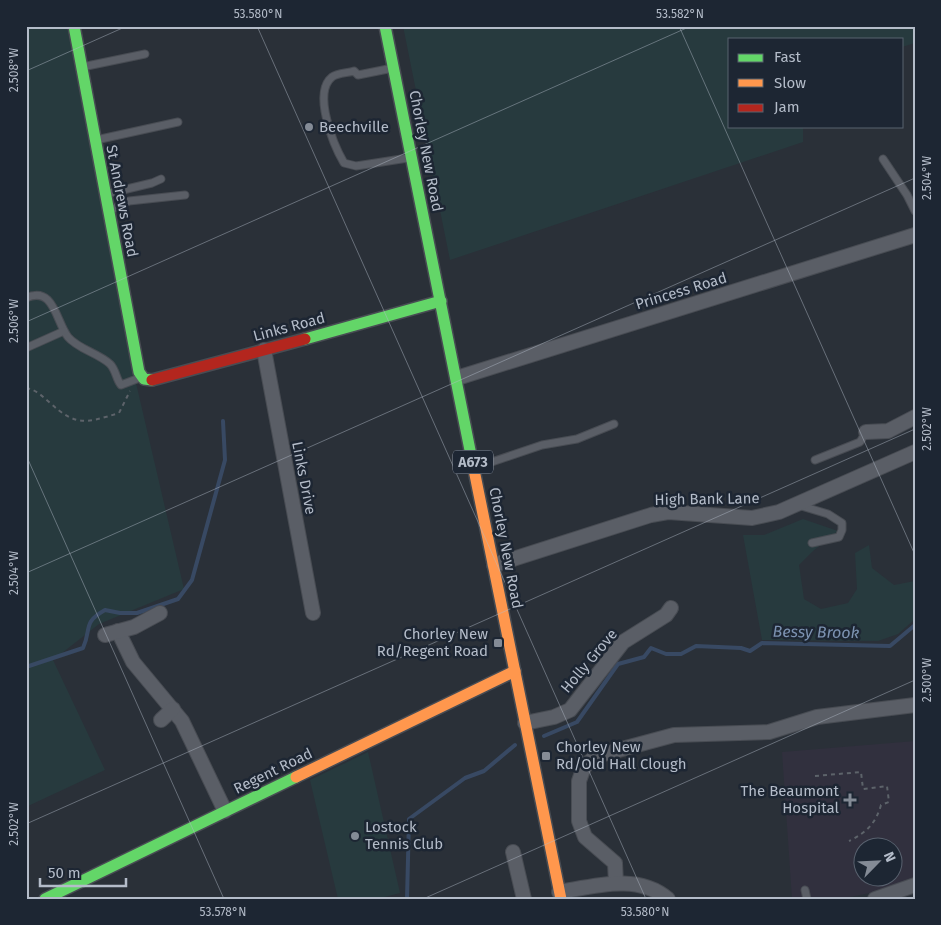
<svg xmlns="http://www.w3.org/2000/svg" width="941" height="925" viewBox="0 0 941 925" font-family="'Fira Sans',sans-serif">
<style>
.medical{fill:#31303e;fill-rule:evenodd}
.green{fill:#273a3e}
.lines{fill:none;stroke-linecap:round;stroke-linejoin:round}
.stream{stroke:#384963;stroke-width:4}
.lane-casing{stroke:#484c53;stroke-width:9}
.street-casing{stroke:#484c53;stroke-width:16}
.fast-casing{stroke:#484c53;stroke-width:14}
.slow-casing{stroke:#484c53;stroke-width:14}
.jam-casing{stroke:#484c53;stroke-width:14}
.path{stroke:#5d636a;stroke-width:2;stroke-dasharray:4 4;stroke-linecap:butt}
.lane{stroke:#5a5e66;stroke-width:7}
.street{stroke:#5a5e66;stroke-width:14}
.fast{stroke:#63d668;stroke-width:11}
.slow{stroke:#ff974d;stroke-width:11}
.jam{stroke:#b3261e;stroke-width:11}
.ticks{fill:none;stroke:#b4bcc9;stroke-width:1;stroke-opacity:0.45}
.poi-dot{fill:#848b96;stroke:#1d2633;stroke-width:2}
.labels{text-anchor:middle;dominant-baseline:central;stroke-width:5;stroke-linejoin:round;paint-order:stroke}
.shield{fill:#1d2633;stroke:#878f9c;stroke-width:1}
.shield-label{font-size:14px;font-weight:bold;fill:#b4bcc9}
.poi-label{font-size:15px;fill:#b4bcc9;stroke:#1d2633;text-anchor:start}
.street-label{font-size:15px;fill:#b4bcc9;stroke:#1d2633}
.water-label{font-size:16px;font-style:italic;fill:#7c92b1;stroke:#1d2633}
.neatline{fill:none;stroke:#b4bcc9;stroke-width:2}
.ticks-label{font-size:12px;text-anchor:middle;fill:#b4bcc9}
</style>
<rect width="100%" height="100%" fill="#2a3038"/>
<!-- medical -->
<path class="medical" d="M915 741V878L875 892 850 897 792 899 782 752ZM864 848H894V878H864Z"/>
<!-- green -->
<g class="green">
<path d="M26 26H67L136 383 184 589 99 624 53 660 105 770 26 807Z"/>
<path d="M403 26H915V43L902 47V39H730V126H803V142L450 260Z"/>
<path d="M803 519 838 531 813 551 799 565 804 599 821 609 848 603 857 589 855 553 869 545 872 568 894 585 915 581V619L898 634 878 641 762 640 743 535H764Z"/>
<path d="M368 752 400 893 377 899H338L310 780Z"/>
</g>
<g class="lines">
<!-- stream -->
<g class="stream">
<path d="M26 667 83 648C92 628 82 623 105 610L120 613H137L178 599 192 580 225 460 223 421"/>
<path d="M544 736 577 722 618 664 644 657 651 648 666 654H681L696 646 741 648 750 651 762 643 890 646 915 625"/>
<path d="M407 899 409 819 465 778 484 771 515 745"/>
</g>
<!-- lane casing -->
<g class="lane-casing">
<g id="lane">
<path d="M82 67 145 54"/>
<path d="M388 69 358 75 354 71C348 73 337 73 332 77 312 93 334 146 344 163L356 166 408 158"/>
<path d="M96 140 178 122"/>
<path d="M883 159 907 195 915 211"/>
<path d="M106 194 152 183 161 179"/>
<path d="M109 211 129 201 185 195"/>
<path d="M26 298C54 285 56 322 68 337 78 349 98 353 110 364 116 370 116 379 121 385L142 377"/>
<path d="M26 348 64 331"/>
<path d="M815 460 860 442 866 432"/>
<path d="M477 467 542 445 577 439 614 424"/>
<path d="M798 505 828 514 842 523V530L839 537 812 543"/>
<path d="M805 890 807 899"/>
</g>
</g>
<!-- street casing -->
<g class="street-casing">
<g id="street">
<path d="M264 350 313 613"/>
<path d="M457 378 915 235"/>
<path d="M866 432 888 431 915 417"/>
<path d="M494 565 651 515 668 512 752 518 779 512 915 452"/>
<path d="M118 631 133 662 182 721 225 811"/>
<path d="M105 635 134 627 160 613"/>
<path d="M161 720 173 709"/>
<path d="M525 723 554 717 570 710 623 642 666 615 671 608"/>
<path d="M513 852 524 899"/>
<path d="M616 883 615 863 585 837 579 821V781L584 767 596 756 674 735 769 732 817 717 915 705"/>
<path d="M559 892C595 886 638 873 668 899"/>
<path d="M875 899 915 885"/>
</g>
</g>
<!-- fast casing -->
<g class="fast-casing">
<g id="fast">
<path d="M74 26 139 372 144 379 152 380"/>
<path d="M385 26 472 460"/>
<path d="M305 339 441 301"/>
<path d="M45 899 296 777"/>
</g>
</g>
<!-- slow casing -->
<g class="slow-casing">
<g id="slow">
<path d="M472 460 561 899"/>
<path d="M296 777 515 671"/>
</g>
</g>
<!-- jam casing -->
<g class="jam-casing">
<path id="jam" d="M152 380 305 339"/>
</g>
<!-- path -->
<g class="path">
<path d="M26 388C36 390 41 395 49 402 76 427 86 423 119 413L130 391"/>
<path d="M815 776 861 772 863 789 887 786 889 802 881 805C876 823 866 833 849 841"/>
</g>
<!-- lane -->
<use href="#lane" class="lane"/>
<!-- street -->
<use href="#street" class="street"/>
<!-- fast -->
<use href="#fast" class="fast"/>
<!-- slow -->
<use href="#slow" class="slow"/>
<!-- jam -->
<use href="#jam" class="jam"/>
</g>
<!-- ticks -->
<path class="ticks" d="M257 26 646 899M679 26 915 555M26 71 127 26M26 322 691 26M26 455 224 899M26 573 915 178M26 824 915 429M423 899 915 680"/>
<!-- markers -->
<g class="poi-dot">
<circle cx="309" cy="127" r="5"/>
<rect x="493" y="638" width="10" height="10" rx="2.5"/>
<rect x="541" y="751" width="10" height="10" rx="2.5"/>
<path d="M847.5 792.5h5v5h5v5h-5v5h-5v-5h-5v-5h5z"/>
<circle cx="355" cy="836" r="5"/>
</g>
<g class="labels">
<!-- shield labels -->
<rect class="shield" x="453" y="450.5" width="40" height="23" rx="4"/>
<g class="shield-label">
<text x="473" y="462">A673</text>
</g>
<!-- poi labels -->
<g class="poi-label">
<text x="319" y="127">Beechville</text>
<text x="488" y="634" text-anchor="end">Chorley New<tspan x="488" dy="17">Rd/Regent Road</tspan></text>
<text x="556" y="747">Chorley New<tspan x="556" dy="17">Rd/Old Hall Clough</tspan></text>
<text x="839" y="791" text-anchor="end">The Beaumont<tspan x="839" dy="17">Hospital</tspan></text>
<text x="365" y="827">Lostock<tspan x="365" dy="17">Tennis Club</tspan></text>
</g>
<!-- street labels -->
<g class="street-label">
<text transform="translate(426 151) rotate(79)">Chorley New Road</text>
<text transform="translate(122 201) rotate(79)">St Andrews Road</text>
<text transform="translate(681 291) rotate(-17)">Princess Road</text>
<text transform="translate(289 327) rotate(-15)">Links Road</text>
<text transform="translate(304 478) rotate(79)">Links Drive</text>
<text transform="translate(707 499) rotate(-1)">High Bank Lane</text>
<text transform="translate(506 548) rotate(79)">Chorley New Road</text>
<text transform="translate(589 661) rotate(-50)">Holly Grove</text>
<text transform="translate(273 771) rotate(-26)">Regent Road</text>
</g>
<!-- water labels -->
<g class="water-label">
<text transform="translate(816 632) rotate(1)">Bessy Brook</text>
</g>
</g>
<!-- border -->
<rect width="941" height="925" fill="none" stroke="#1d2633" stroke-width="55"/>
<!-- legend -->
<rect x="728" y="38" width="175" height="90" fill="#1d2633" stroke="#59626f"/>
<rect x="738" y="54" width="25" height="8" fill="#63d668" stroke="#59626f"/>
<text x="774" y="62" font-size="15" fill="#b4bcc9">Fast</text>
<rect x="738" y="79" width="25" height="8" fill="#ff974d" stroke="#59626f"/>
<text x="774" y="88" font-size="15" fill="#b4bcc9">Slow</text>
<rect x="738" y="104" width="25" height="8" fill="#b3261e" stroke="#59626f"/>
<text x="774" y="112" font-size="15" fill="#b4bcc9">Jam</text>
<!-- north arrow -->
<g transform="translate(878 862) rotate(66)"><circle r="24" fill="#1d2633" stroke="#59626f"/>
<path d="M0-4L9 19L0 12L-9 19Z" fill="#848b96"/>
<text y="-8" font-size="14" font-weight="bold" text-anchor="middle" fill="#b4bcc9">N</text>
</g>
<!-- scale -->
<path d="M40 878v8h86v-8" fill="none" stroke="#b4bcc9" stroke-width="2.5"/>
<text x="48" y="878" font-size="15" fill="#b4bcc9" stroke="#1d2633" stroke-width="4" paint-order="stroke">50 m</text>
<rect x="28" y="28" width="886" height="870" class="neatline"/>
<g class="ticks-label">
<text x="258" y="18">53.580°N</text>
<text x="680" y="18">53.582°N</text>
<text transform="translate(14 70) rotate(-90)" y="4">2.508°W</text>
<text transform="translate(927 178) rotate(-90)" y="4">2.504°W</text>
<text transform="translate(14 321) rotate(-90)" y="4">2.506°W</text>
<text transform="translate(927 429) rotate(-90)" y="4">2.502°W</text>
<text transform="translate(14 573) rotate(-90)" y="4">2.504°W</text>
<text transform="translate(927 680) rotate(-90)" y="4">2.500°W</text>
<text transform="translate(14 824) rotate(-90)" y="4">2.502°W</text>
<text x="223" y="916">53.578°N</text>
<text x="645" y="916">53.580°N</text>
</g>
</svg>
